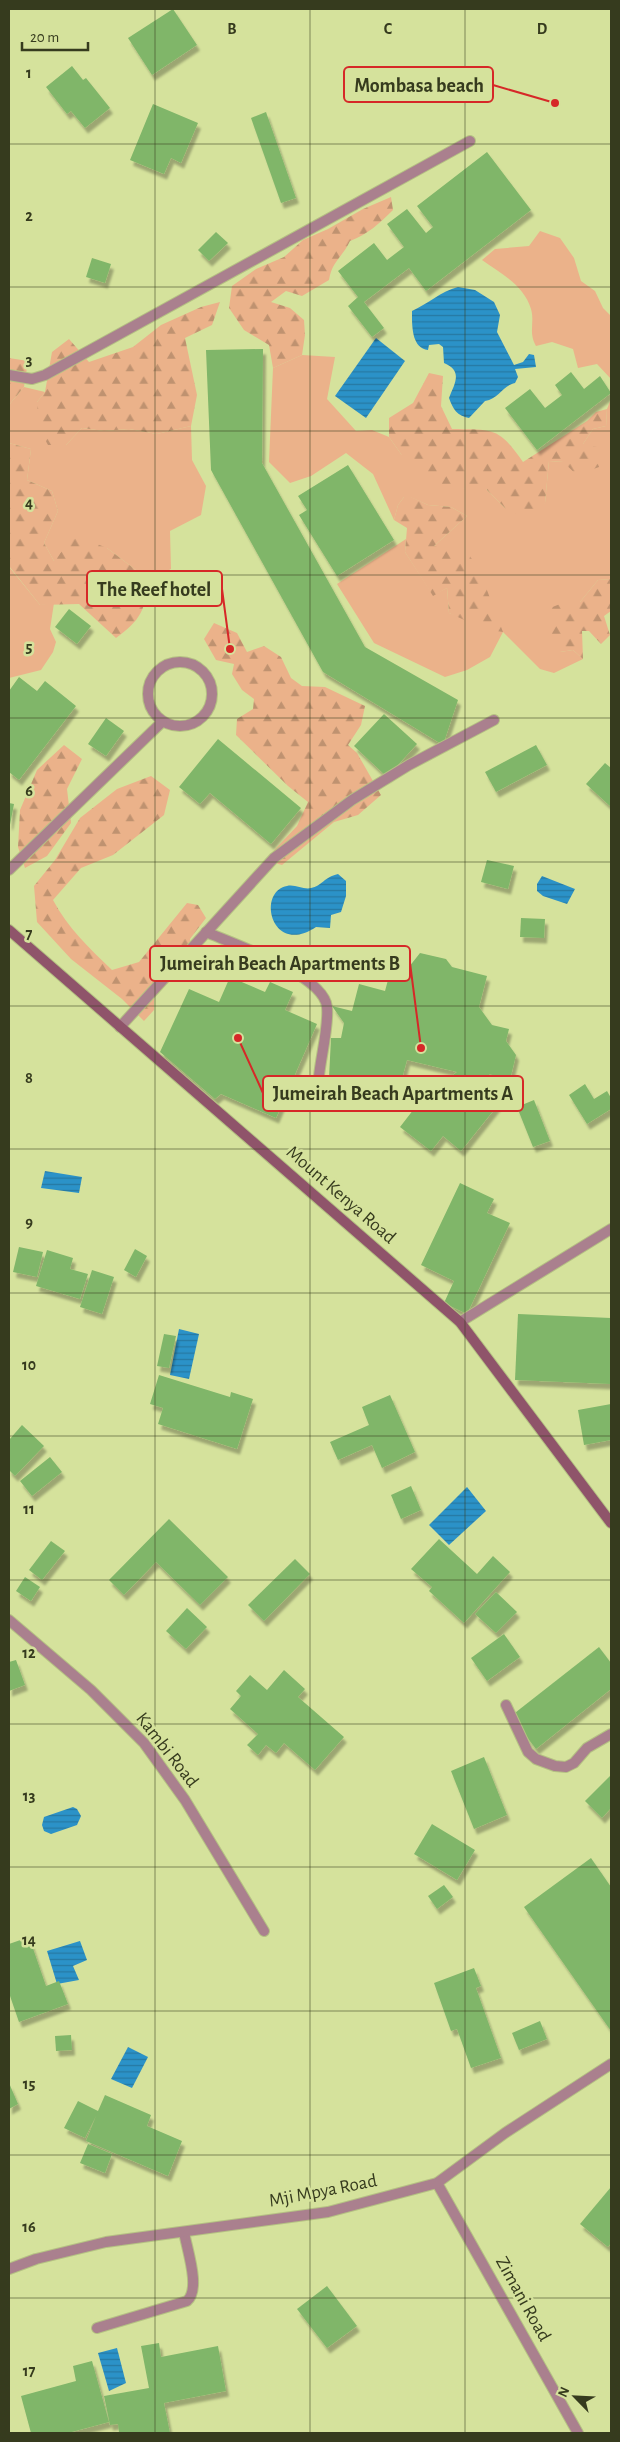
<svg xmlns="http://www.w3.org/2000/svg" width="620" height="2442" viewBox="0 0 620 2442" font-family="'Alegreya Sans',sans-serif">
<style>
.green{fill:#ebb28a}
.forest{fill:url(#forest-firs)}
.water{fill:url(#water-rules)}
.building{fill:#80b669;filter:url(#shadow)}
.lines{fill:none;stroke-linecap:round;stroke-linejoin:round}
.service-casing{stroke:#b5c183;stroke-width:12}
.minor-casing{stroke:#b5c183;stroke-width:12}
.secondary-casing{stroke:#b5c183;stroke-width:12}
.service{stroke:#aa808e;stroke-width:10}
.minor{stroke:#aa808e;stroke-width:10}
.secondary{stroke:#8f546a;stroke-width:10}
.grid{fill:none;stroke:#363b1e;stroke-width:1;stroke-opacity:0.55}
.labels{text-anchor:middle;dominant-baseline:central;stroke-width:5;stroke-linejoin:round;paint-order:stroke}
.street-label{font-size:19px;fill:#363b1e;stroke:#d5e29c}
.grid-label{font-size:16px;text-anchor:middle;font-weight:bold;fill:#363b1e;stroke:#d5e29c;stroke-width:5;stroke-linejoin:round;paint-order:stroke}
.leader{fill:none;stroke:#d62828;stroke-width:2}
.callout-dot{fill:#d62828;stroke:#d5e29c;stroke-width:2}
.callout{fill:#d5e29c;stroke:#d62828;stroke-width:2}
.callout-label{font-size:20px;text-anchor:middle;font-weight:bold;fill:#363b1e}
</style>
<defs>
<pattern id="forest-firs" width="22" height="20" patternUnits="userSpaceOnUse" patternTransform="scale(1.25)"><rect width="22" height="20" fill="#ebb28a"/><path d="M5 1l3.5 6h-7zM16 11l3.5 6h-7z" fill="#bf9270"/></pattern>
<pattern id="water-rules" width="6" height="5" patternUnits="userSpaceOnUse" patternTransform="scale(1.25)"><rect width="6" height="5" fill="#2b92c8"/><path d="M0 2.5h6" fill="none" stroke="#2678a2"/></pattern>
<filter id="shadow"><feDropShadow dx="3" dy="5.5" stdDeviation="1" flood-color="#0004"/></filter>
</defs>
<rect width="100%" height="100%" fill="#d5e29c"/>
<!-- green -->
<g class="green">
<path d="M540 231 560 238 574 258 581 281 595 291 603 308 611 316V379L597 364 578 368 573 349 552 342 536 346C528 332 535 323 531 309 524 285 500 273 482 260L495 249 529 246Z"/>
<path d="M302 355 335 357 327 399 356 431 372 430 389 437 401 454 465 489H486L505 508 545 503 549 461 563 462 583 444 593 429 606 426 607 409 611 399V579L598 580 580 602H565L560 652 573 650 583 659 554 673 540 669 503 632 490 657 467 670 445 677 374 643 337 584 406 539 405 552 433 595 447 588 449 613 461 617 449 550 433 547 467 516 451 507 428 505 410 497H404L398 505 394 520 373 474 346 453 311 476 290 483 269 462 273 368Z"/>
<path d="M24 387 45 392 37 402 66 445 82 428 104 431 129 429 157 434 191 426 192 460 206 486 201 515 170 531 171 569 149 580 107 548 54 561 44 543 58 511 52 491 27 480 31 449 9 443V405Z"/>
<path d="M10 568 40 605 54 603 50 629 56 642 53 652 41 670 9 678Z"/>
</g>
<!-- forest -->
<g class="forest">
<path d="M391 197 393 210C379 224 368 234 350 241 342 258 332 261 329 280L302 296 286 291 271 302 290 308 304 320 305 335 302 355 273 368 269 345 244 330 229 308 232 286 256 269 284 257 303 240 328 229 363 209Z"/>
<path d="M220 302 212 325 185 338 197 395 191 426 157 434 129 429 104 431 82 428 66 445H48L38 427 37 402 45 392 52 352 69 339 89 362 133 347 161 325 201 307Z"/>
<path d="M9 358 28 361 24 387 9 405Z"/>
<path d="M429 373 443 376 441 406 452 429C493 430 498 426 523 462L587 421 596 412 607 409 606 426 593 429 583 444 597 447 599 467 577 475 563 462 549 461 545 503 525 519 505 508 486 489H465L432 483 401 454 389 437V418L413 403Z"/>
<path d="M9 443 31 449 27 480 52 491 58 511 44 543 54 561 75 535 107 548 149 580C145 610 141 620 116 638L79 604 40 605 9 566Z"/>
<path d="M404 497H411L428 505 451 507 467 516 434 546 468 553 480 572 503 632 484 629 449 613 447 588 433 596 405 552 407 528 394 520 398 505Z"/>
<path d="M611 579V611L604 616 610 635 601 644 589 631H582L583 659 573 650 560 652 554 650 545 610 565 602H580L598 580Z"/>
<path d="M214 623 237 633 247 652 264 646 281 657 291 678 302 686 325 687 365 706 361 725 348 745 357 753 381 795 358 815 334 822 282 865 265 860 297 826 308 802 288 786 236 735 237 719 253 709 254 699 242 690 232 674 234 664 216 660 204 639Z"/>
<path d="M64 745 82 759 67 789 71 823 47 856 25 868 18 847 20 810 37 770Z"/>
<path d="M151 776 170 790 164 815 113 855 81 868 53 900C68 928 89 948 112 970L139 962 187 903 198 905 206 918 190 939 193 962 161 965 154 972V1010L144 1021 122 999 71 959 37 922 34 886 55 860 80 818 117 789Z"/>
</g>
<!-- water -->
<g class="water">
<path d="M458 287 475 290 494 302 500 315 497 332 514 365 523 362 529 354 534 355 536 367 515 369 518 377 515 383C502 386 499 399 485 401L469 418C457 416 453 409 449 398 455 383 463 371 444 363L443 347 439 344 429 345 428 350C411 348 412 324 412 311 428 304 441 291 458 287Z"/>
<path d="M376 338 405 361 366 418 335 396Z"/>
<path d="M338 874 346 881V896L341 912 331 915 330 928 316 927C272 957 256 892 287 886 295 884 304 890 311 888 322 886 324 877 338 874Z"/>
<path d="M542 876 575 889 567 904 543 896 537 891V884Z"/>
<path d="M45 1171 82 1177 79 1193 41 1188Z"/>
<path d="M179 1329 199 1334 189 1379 170 1375Z"/>
<path d="M467 1487 486 1511 449 1545 429 1525Z"/>
<path d="M73 1807 77 1809 81 1816 77 1825 51 1834 44 1831 42 1825 44 1817Z"/>
<path d="M80 1941 87 1960 73 1966 79 1980 57 1984 47 1951Z"/>
<path d="M128 2047 148 2057 132 2088 111 2079Z"/>
<path d="M117 2348 126 2383 109 2391 98 2353Z"/>
</g>
<!-- building -->
<g class="building">
<path d="M173 9 197 45 152 75 128 38Z"/>
<path d="M72 66 83 80 86 78 110 108 85 128 71 111 67 114 46 87Z"/>
<path d="M153 104 198 123 181 163 171 158 164 174 130 160Z"/>
<path d="M266 112 296 198 281 203 251 118Z"/>
<path d="M487 152 531 210 426 291 409 268 364 302 384 328 372 337 348 306 358 297 338 271 374 243 387 260 404 247 387 224 407 209 426 233 433 227 417 206Z"/>
<path d="M216 232 228 243 209 261 198 250Z"/>
<path d="M92 258 111 264 105 283 86 277Z"/>
<path d="M263 349 262 463 365 647 458 700 443 745 323 672 211 470 206 350Z"/>
<path d="M571 372 584 389 600 376 611 393 537 450 505 408 530 389 545 408 562 395 555 385Z"/>
<path d="M348 465 394 540 337 576 299 515 307 510 298 496Z"/>
<path d="M69 609 91 626 77 644 55 627Z"/>
<path d="M19 677 37 691 45 681 76 706 19 780 9 772V691Z"/>
<path d="M384 714 417 744 387 777 354 746Z"/>
<path d="M106 718 124 731 106 756 88 744Z"/>
<path d="M218 739 301 808 271 844 210 793 200 804 179 787Z"/>
<path d="M536 745 547 765 496 792 485 772Z"/>
<path d="M605 763 611 768V807L586 784Z"/>
<path d="M9 803 14 804 10 825 9 824Z"/>
<path d="M487 860 514 866 508 889 481 882Z"/>
<path d="M521 918 545 919 544 938 520 937Z"/>
<path d="M420 953 446 959 452 967 487 976 479 1007 492 1025 509 1029 506 1041 516 1055 510 1080 489 1074 503 1094 501 1101 461 1151 443 1136 431 1151 400 1127 424 1096 457 1072 407 1060 400 1086 390 1093 329 1078 331 1038H341L344 1023 332 1006 352 1011 359 984 385 991 391 969 405 972Z"/>
<path d="M230 977 265 992 270 982 293 992 285 1010 317 1024 276 1118 221 1094 215 1099 160 1052 189 989 219 1002Z"/>
<path d="M585 1084 594 1099 607 1091 611 1098V1109L587 1124 569 1095Z"/>
<path d="M534 1100 550 1141 533 1147 517 1107Z"/>
<path d="M460 1183 494 1199 487 1213 510 1223 467 1314 444 1303 454 1281 421 1265Z"/>
<path d="M19 1247 43 1252 37 1277 13 1272Z"/>
<path d="M135 1249 147 1256 136 1277 124 1270Z"/>
<path d="M47 1250 73 1258 70 1269 88 1274 80 1299 36 1286Z"/>
<path d="M92 1270 114 1277 102 1314 80 1307Z"/>
<path d="M518 1314 611 1318V1384L515 1380Z"/>
<path d="M164 1334 176 1336 169 1368 157 1366Z"/>
<path d="M159 1375 230 1397 231 1392 253 1399 237 1449 158 1424 163 1408 150 1404Z"/>
<path d="M390 1395 415 1452 382 1468 372 1445 338 1460 330 1442 369 1425 362 1407Z"/>
<path d="M611 1404V1440L584 1445 578 1410Z"/>
<path d="M22 1425 44 1446 15 1476 9 1470V1440Z"/>
<path d="M50 1457 62 1472 32 1496 20 1481Z"/>
<path d="M411 1486 421 1510 401 1519 391 1495Z"/>
<path d="M169 1519 228 1577 200 1605 156 1562 124 1595 109 1580Z"/>
<path d="M439 1539 477 1574 493 1556 510 1572 464 1623 429 1591 432 1587 411 1569Z"/>
<path d="M51 1541 65 1551 42 1580 29 1570Z"/>
<path d="M295 1559 310 1574 264 1621 248 1605Z"/>
<path d="M25 1577 40 1587 31 1601 16 1591Z"/>
<path d="M496 1592 517 1612 496 1633 475 1614Z"/>
<path d="M187 1608 207 1627 186 1649 166 1631Z"/>
<path d="M504 1634 520 1657 487 1681 471 1658Z"/>
<path d="M599 1647 611 1663V1689L536 1749 511 1716Z"/>
<path d="M16 1660 25 1685 9 1691V1662Z"/>
<path d="M284 1670 305 1689 298 1697 344 1737 315 1770 284 1743 276 1753 266 1745 258 1755 247 1745 258 1734 230 1709 241 1696 236 1691 250 1675 267 1690Z"/>
<path d="M484 1757 507 1815 474 1829 451 1771Z"/>
<path d="M611 1775V1808L602 1818 585 1801Z"/>
<path d="M432 1824 475 1850 457 1880 414 1854Z"/>
<path d="M591 1858 611 1887V2031L524 1907Z"/>
<path d="M444 1885 453 1897 437 1909 428 1896Z"/>
<path d="M29 1937 46 1986 59 1981 68 2004 19 2022 9 1993V1944Z"/>
<path d="M474 1968 481 1986 476 1988 501 2058 471 2068 457 2029 451 2031 434 1983Z"/>
<path d="M540 2021 547 2039 519 2050 512 2033Z"/>
<path d="M71 2035 72 2050 56 2051 55 2036Z"/>
<path d="M9 2083 18 2104 9 2109Z"/>
<path d="M105 2095 151 2115 147 2126 182 2141 168 2176 86 2141 96 2116 85 2138 64 2128 78 2101 98 2111Z"/>
<path d="M88 2144 112 2154 105 2173 80 2163Z"/>
<path d="M611 2187V2243L608 2247 580 2224Z"/>
<path d="M327 2286 357 2326 327 2348 297 2309Z"/>
<path d="M159 2343 161 2357 218 2346 226 2391 164 2403 170 2433H119L118 2424 110 2425 104 2396 149 2388 141 2346Z"/>
<path d="M92 2361 109 2422 68 2433H31L21 2396 76 2381 73 2366Z"/>
</g>
<g class="lines">
<!-- service casing -->
<g class="service-casing">
<g id="service">
<circle cx="180" cy="694" r="32"/>
<path d="M9 870 162 722"/>
<path d="M206 932C234 944 324 975 327 1007 329 1025 321 1056 319 1076"/>
<path d="M120 1027 274 858 352 800 409 765 494 720"/>
<path d="M460 1322 611 1229"/>
<path d="M506 1705 528 1752 536 1759 555 1766 566 1767 574 1763 587 1748 611 1734"/>
<path d="M97 2328 187 2301C201 2289 187 2250 184 2232"/>
</g>
</g>
<!-- minor casing -->
<g class="minor-casing">
<g id="minor">
<path d="M9 375 32 379 45 375 470 141"/>
<path d="M9 1620 91 1690 144 1743 185 1800 264 1931"/>
<path d="M437 2183 578 2433"/>
<path d="M9 2269 36 2259 106 2242 328 2212 437 2183 505 2133 611 2064"/>
</g>
</g>
<!-- secondary casing -->
<g class="secondary-casing">
<path id="secondary" d="M9 930 460 1322 611 1523"/>
</g>
<!-- service -->
<use href="#service" class="service"/>
<!-- minor -->
<use href="#minor" class="minor"/>
<!-- secondary -->
<use href="#secondary" class="secondary"/>
</g>
<!-- grid -->
<path class="grid" d="M155 9V2433M310 9V2433M465 9V2433M9 144H611M9 287H611M9 431H611M9 575H611M9 718H611M9 862H611M9 1006H611M9 1149H611M9 1293H611M9 1436H611M9 1580H611M9 1724H611M9 1867H611M9 2011H611M9 2155H611M9 2298H611"/>
<g class="labels">
<!-- street labels -->
<g class="street-label">
<text transform="translate(341 1195) rotate(41)">Mount Kenya Road</text>
<text transform="translate(167 1750) rotate(52)">Kambi Road</text>
<text transform="translate(323 2191) rotate(-11)">Mji Mpya Road</text>
<text transform="translate(523 2299) rotate(61)">Zimani Road</text>
</g>
</g>
<g class="grid-label">
<text x="232" y="34">B</text>
<text x="388" y="34">C</text>
<text x="542" y="34">D</text>
<text x="29" y="78">1</text>
<text x="29" y="221">2</text>
<text x="29" y="365">3</text>
<text x="29" y="508">4</text>
<text x="29" y="652">5</text>
<text x="29" y="796">6</text>
<text x="29" y="939">7</text>
<text x="29" y="1083">8</text>
<text x="29" y="1227">9</text>
<text x="29" y="1370">10</text>
<text x="29" y="1514">11</text>
<text x="29" y="1658">12</text>
<text x="29" y="1801">13</text>
<text x="29" y="1945">14</text>
<text x="29" y="2089">15</text>
<text x="29" y="2232">16</text>
<text x="29" y="2376">17</text>
</g>
<!-- callouts -->
<path class="leader" d="M555 103L493 85M230 649L222 589M421 1048L410 963M238 1038L263 1093"/>
<g class="callout-dot">
<circle cx="555" cy="103" r="5"/>
<circle cx="230" cy="649" r="5"/>
<circle cx="421" cy="1048" r="5"/>
<circle cx="238" cy="1038" r="5"/>
</g>
<g class="callout">
<rect x="344" y="67" width="149" height="35" rx="5"/>
<rect x="87" y="571" width="135" height="35" rx="5"/>
<rect x="150" y="946" width="260" height="35" rx="5"/>
<rect x="263" y="1076" width="260" height="35" rx="5"/>
</g>
<g class="callout-label">
<text x="419" y="92">Mombasa beach</text>
<text x="154" y="596">The Reef hotel</text>
<text x="280" y="970">Jumeirah Beach Apartments B</text>
<text x="393" y="1100">Jumeirah Beach Apartments A</text>
</g>
<!-- border -->
<rect width="620" height="2442" fill="none" stroke="#363b1e" stroke-width="20"/>
<!-- north arrow -->
<g transform="translate(575 2397) rotate(294)" stroke="#d5e29c" stroke-width="4" paint-order="stroke">
<path d="M0-4L9 19L0 12L-9 19Z" fill="#363b1e"/>
<text y="-8" font-size="14" font-weight="bold" text-anchor="middle" fill="#363b1e">N</text>
</g>
<!-- scale -->
<path d="M22 42v8h66v-8" fill="none" stroke="#363b1e" stroke-width="2.5"/>
<text x="30" y="42" font-size="15" fill="#363b1e" stroke="#d5e29c" stroke-width="4" paint-order="stroke">20 m</text>
</svg>
